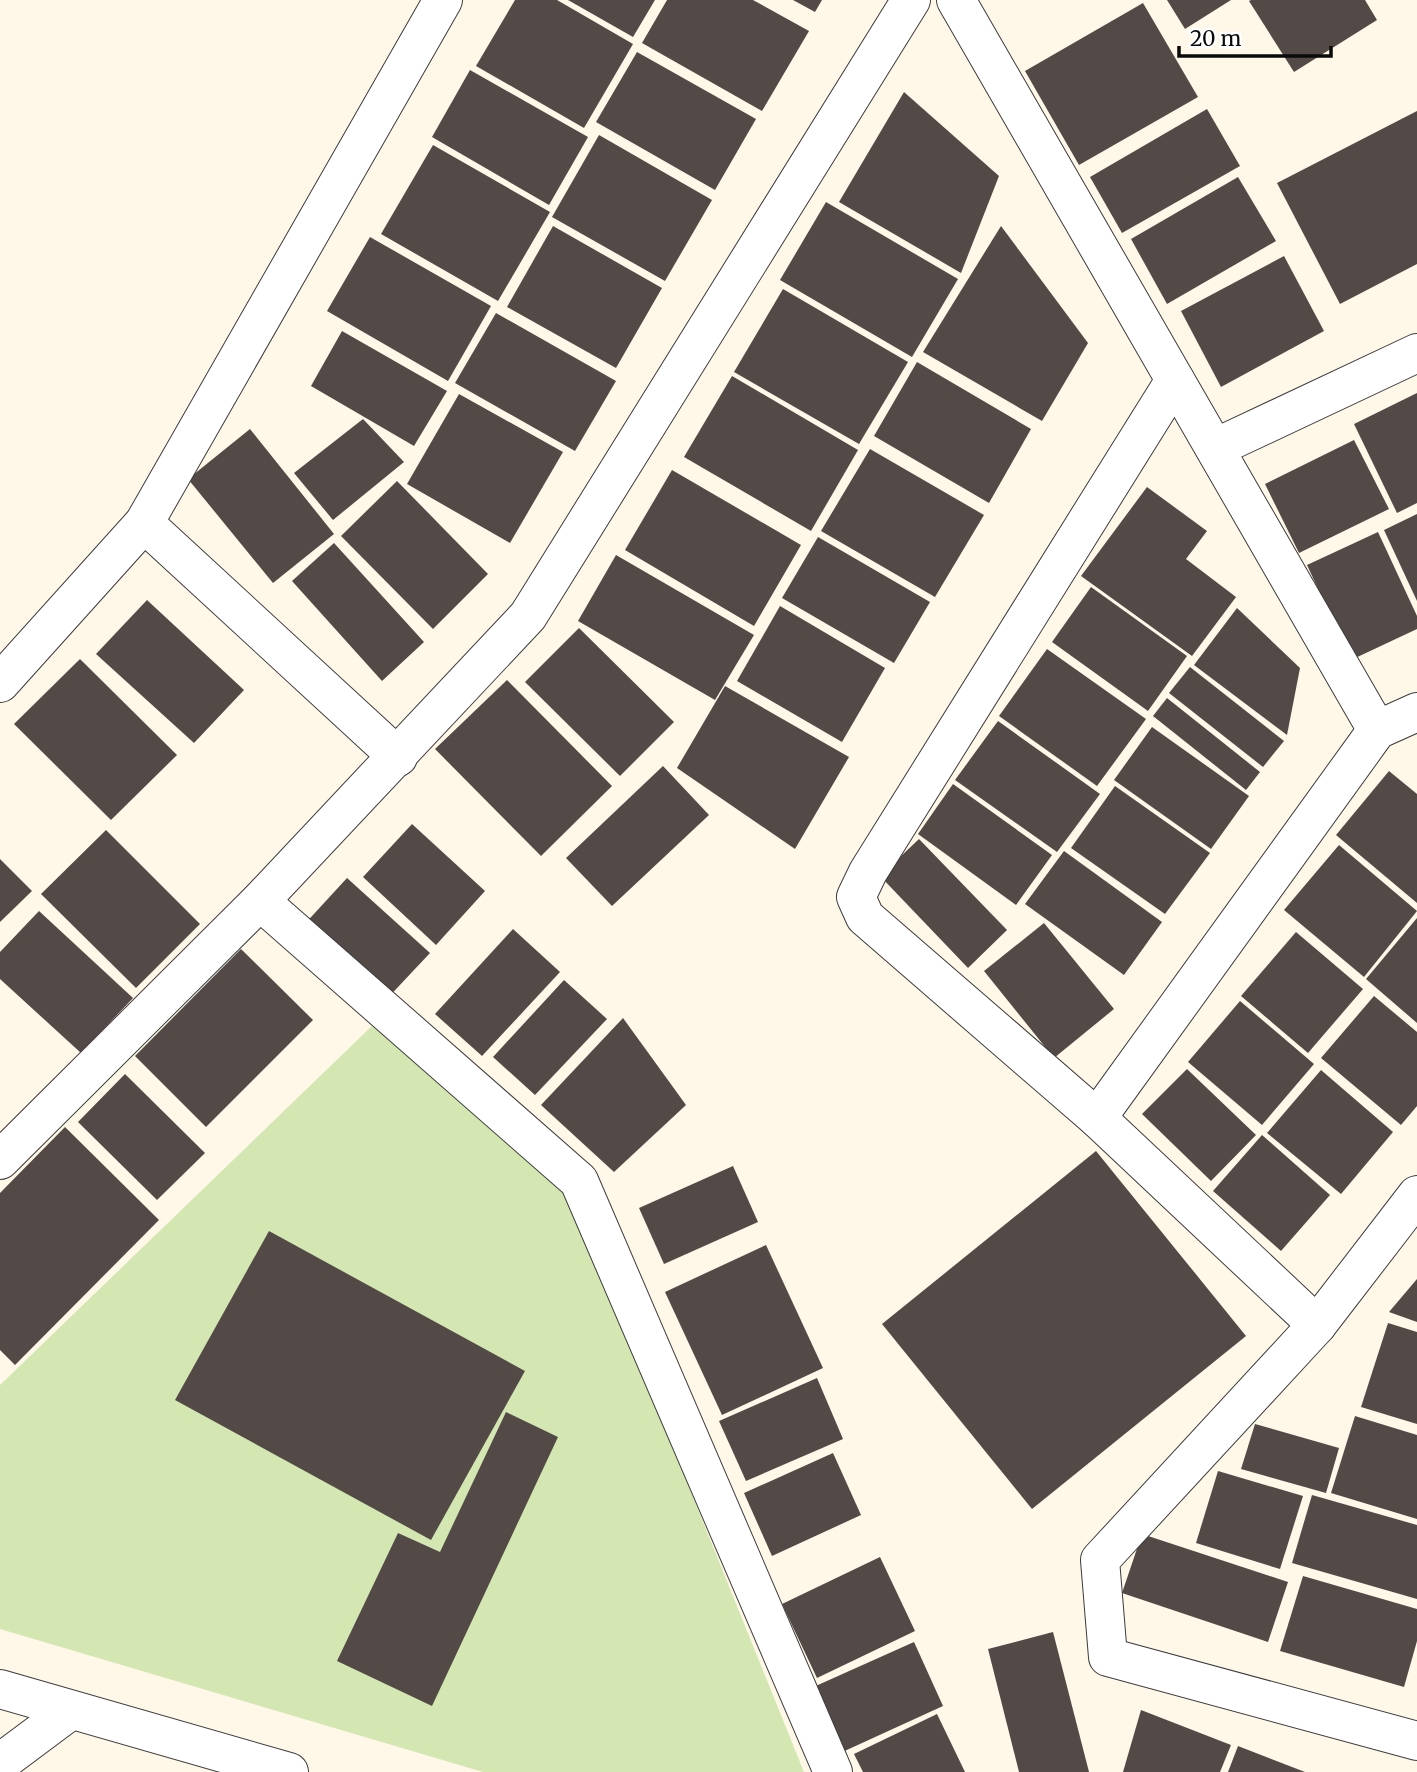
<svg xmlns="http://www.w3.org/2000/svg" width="1417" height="1772" viewBox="0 0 1417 1772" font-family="Merriweather,serif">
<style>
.green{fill:#d4e7b3}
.building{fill:#534a47}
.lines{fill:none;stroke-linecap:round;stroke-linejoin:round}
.street-casing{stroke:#3d3d3d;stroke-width:40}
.street{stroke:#fff;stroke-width:38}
</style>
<rect width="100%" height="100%" fill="#fff7e8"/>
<!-- green -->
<path class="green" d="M373 1025 565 1180 804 1772H483L0 1629V1385Z"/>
<!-- building -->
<g class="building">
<path d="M515 0H557L633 44 584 128 476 66Z"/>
<path d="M568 0H655L633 37Z"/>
<path d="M667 0H753L809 31 762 111 642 43Z"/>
<path d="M793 0H822L815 12Z"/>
<path d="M1167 0H1231L1185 29Z"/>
<path d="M1251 0H1365L1377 20 1294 72 1249 1Z"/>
<path d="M1143 3 1198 97 1079 165 1025 71Z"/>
<path d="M637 52 756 119 715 190 596 122Z"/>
<path d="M470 70 588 137 549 205 432 137Z"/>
<path d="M904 92 999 176 961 273 839 202Z"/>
<path d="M1207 109 1240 166 1122 233 1090 177Z"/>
<path d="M1417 111V264L1340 304 1277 183Z"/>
<path d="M599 135 712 200 665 281 552 217Z"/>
<path d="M433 145 550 212 498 301 381 234Z"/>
<path d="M1238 177 1276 241 1167 304 1131 239Z"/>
<path d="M826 202 958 279 912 357 780 280Z"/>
<path d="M553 226 662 288 616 368 507 307Z"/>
<path d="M1001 226 1088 343 1042 421 923 352Z"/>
<path d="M370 237 491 306 448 381 327 311Z"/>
<path d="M1284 256 1324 331 1221 387 1181 311Z"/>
<path d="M783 289 908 362 859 444 734 372Z"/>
<path d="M496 313 616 381 575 451 455 383Z"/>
<path d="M342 331 447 391 414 446 311 386Z"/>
<path d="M917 362 1031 429 989 503 874 436Z"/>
<path d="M732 376 858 450 811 531 684 457Z"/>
<path d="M1417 393V503L1397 513 1354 424Z"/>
<path d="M459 394 563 452 510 543 407 484Z"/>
<path d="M363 419 404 462 333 520 294 473Z"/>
<path d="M250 429 334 534 273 583 188 479Z"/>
<path d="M1354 440 1389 509 1299 553 1265 484Z"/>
<path d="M870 449 984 515 935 597 821 531Z"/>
<path d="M672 470 801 545 754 626 625 550Z"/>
<path d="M397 481 488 574 433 629 341 536Z"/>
<path d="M1147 487 1207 531 1186 559 1236 597 1192 656 1081 576Z"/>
<path d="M1417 514V601L1384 530Z"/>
<path d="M1378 532 1417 616V629L1351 660 1307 565Z"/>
<path d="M818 537 930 602 894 663 782 598Z"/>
<path d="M334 543 424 642 382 681 292 581Z"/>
<path d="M616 555 754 635 715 700 578 621Z"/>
<path d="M1091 587 1187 656 1148 711 1052 642Z"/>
<path d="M147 600 244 690 194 743 96 654Z"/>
<path d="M780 606 885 668 842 742 737 681Z"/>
<path d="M1237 608 1300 668 1287 735 1194 665Z"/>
<path d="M579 628 674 722 620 776 525 682Z"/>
<path d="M1047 649 1146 719 1097 786 999 716Z"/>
<path d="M80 659 177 755 111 820 14 724Z"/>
<path d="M1190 667 1284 741 1263 767 1169 693Z"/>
<path d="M507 680 612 786 541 856 435 749Z"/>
<path d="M725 686 849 757 795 849 677 768Z"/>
<path d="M1167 698 1260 772 1246 790 1153 716Z"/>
<path d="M998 721 1100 794 1057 852 955 780Z"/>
<path d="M1152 727 1249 796 1211 849 1114 780Z"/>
<path d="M663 766 709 815 612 906 566 858Z"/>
<path d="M1389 771 1417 794V903L1336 835Z"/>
<path d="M953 784 1052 855 1016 905 918 834Z"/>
<path d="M1115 786 1210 853 1165 914 1071 848Z"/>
<path d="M412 824 485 891 436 945 363 877Z"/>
<path d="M106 830 200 924 136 988 41 894Z"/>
<path d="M919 839 1007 930 968 968 880 876Z"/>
<path d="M1339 845 1417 911 1364 977 1284 910Z"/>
<path d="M1064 851 1162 922 1124 975 1025 904Z"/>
<path d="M0 859 32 891 0 922Z"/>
<path d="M347 878 430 953 383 1003 301 928Z"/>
<path d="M39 911 133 998 81 1053 0 979V952Z"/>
<path d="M1417 918V1023L1366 979Z"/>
<path d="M1044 923 1114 1009 1054 1058 984 971Z"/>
<path d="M513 929 560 972 482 1056 435 1014Z"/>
<path d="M1296 932 1363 989 1308 1053 1241 996Z"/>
<path d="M241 949 313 1020 206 1127 135 1056Z"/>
<path d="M564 980 607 1019 535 1095 493 1057Z"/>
<path d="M1374 996 1417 1032V1106L1401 1125 1321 1058Z"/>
<path d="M1240 1001 1314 1064 1262 1125 1188 1062Z"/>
<path d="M623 1018 686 1105 614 1172 541 1105Z"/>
<path d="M1187 1069 1256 1135 1211 1181 1142 1114Z"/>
<path d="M1321 1070 1393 1132 1341 1194 1267 1133Z"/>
<path d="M125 1074 205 1153 157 1200 78 1122Z"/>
<path d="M65 1127 159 1220 15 1365 0 1350V1193Z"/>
<path d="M1262 1135 1330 1195 1281 1251 1213 1191Z"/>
<path d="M1096 1151 1246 1336 1032 1509 882 1324Z"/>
<path d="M733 1166 758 1222 664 1264 639 1208Z"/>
<path d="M269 1231 525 1371 431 1540 175 1400Z"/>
<path d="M766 1245 823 1368 722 1415 665 1292Z"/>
<path d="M1417 1279V1322L1389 1312Z"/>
<path d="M1388 1323 1417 1332V1424L1361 1407Z"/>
<path d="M817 1378 843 1439 746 1481 719 1421Z"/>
<path d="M506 1412 558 1437 432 1706 337 1661 398 1533 440 1552Z"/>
<path d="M1355 1416 1417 1435V1519L1331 1493Z"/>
<path d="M1255 1424 1339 1448 1326 1493 1241 1469Z"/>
<path d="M833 1453 861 1515 772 1556 744 1493Z"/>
<path d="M1218 1471 1303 1496 1280 1569 1196 1543Z"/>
<path d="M1312 1495 1417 1525V1599L1292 1563Z"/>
<path d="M1142 1534 1288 1582 1268 1642 1122 1593Z"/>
<path d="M880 1557 915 1631 817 1678 782 1604Z"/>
<path d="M1303 1576 1417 1609V1641L1404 1687 1280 1651Z"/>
<path d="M1053 1632 1089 1772H1019L988 1649Z"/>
<path d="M914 1642 943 1706 838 1754 809 1689Z"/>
<path d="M1141 1710 1231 1745 1220 1772H1123Z"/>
<path d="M937 1714 965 1772H863L854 1754Z"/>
<path d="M1238 1746 1305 1772H1228Z"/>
</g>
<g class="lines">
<!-- street casing -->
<g class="street-casing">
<g id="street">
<path d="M956 0 1377 730"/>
<path d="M1175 380 868 872 856 897 865 917 1097 1118 1317 1325"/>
<path d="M1215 448 1417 353"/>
<path d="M144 523 398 757"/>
<path d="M0 683 144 523 443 0"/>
<path d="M260 901 579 1181 833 1772"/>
<path d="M1097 1118 1377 730 1417 712"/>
<path d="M0 1160 260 901 528 616 911 0"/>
<path d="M1417 1195 1317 1325 1100 1560 1108 1657 1417 1741"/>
<path d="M0 1689 289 1772"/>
<path d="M0 1763 71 1710"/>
</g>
</g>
<!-- street -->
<use href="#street" class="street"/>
</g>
<!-- scale -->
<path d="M1179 46v10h152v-10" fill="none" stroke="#0a0a0a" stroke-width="3.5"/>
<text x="1190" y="46" font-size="21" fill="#0a0a0a" stroke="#ffffff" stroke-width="5" paint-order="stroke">20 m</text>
</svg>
